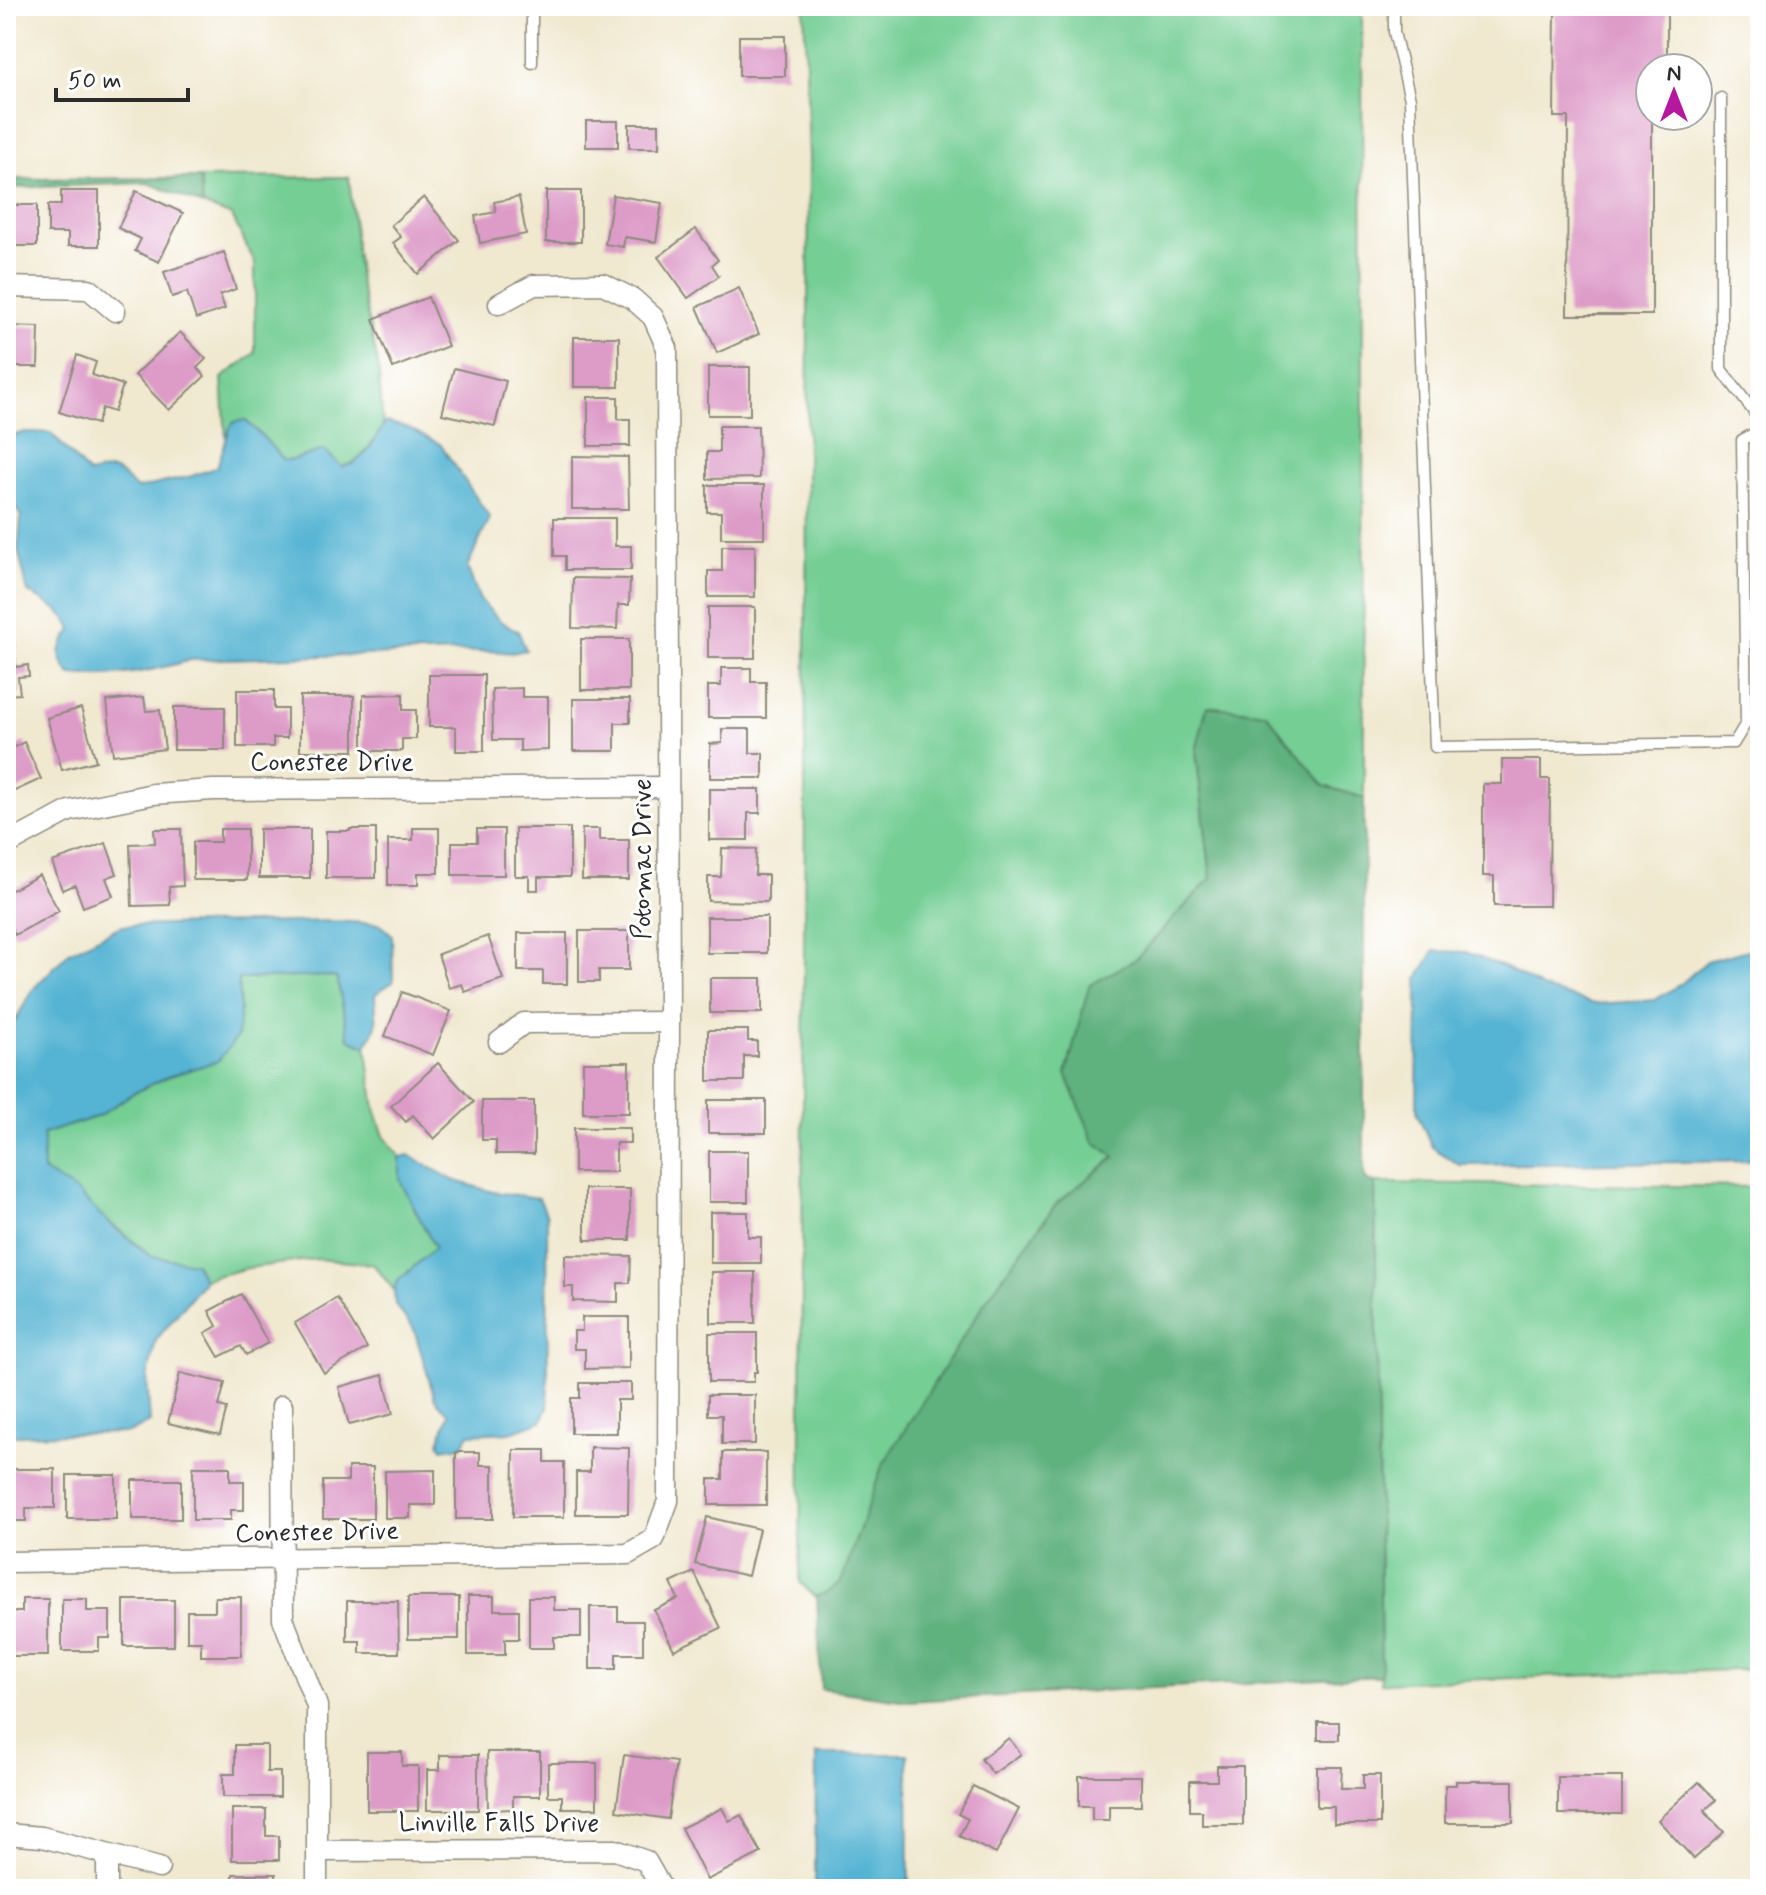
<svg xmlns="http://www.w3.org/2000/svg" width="1766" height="1895" viewBox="0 0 1766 1895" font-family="Mynerve,sans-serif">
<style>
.green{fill:#74ce94;stroke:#507c60;stroke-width:2}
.forest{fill:#5fb17e;stroke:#456e54;stroke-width:2}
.water{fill:#54b4d3;stroke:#40707f;stroke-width:2}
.building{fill:#dd9bc8}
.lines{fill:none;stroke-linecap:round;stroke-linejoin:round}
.lane-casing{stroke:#8e8a7d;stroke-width:13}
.street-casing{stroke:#8e8a7d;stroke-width:23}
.lane{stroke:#fff;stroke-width:10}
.street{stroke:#fff;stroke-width:20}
.labels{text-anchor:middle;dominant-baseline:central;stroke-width:6;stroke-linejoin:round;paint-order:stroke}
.street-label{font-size:26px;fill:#2b2b2b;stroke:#fff}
</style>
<rect width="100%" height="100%" fill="#fff"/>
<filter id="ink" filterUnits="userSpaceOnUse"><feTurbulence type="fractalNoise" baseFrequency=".0125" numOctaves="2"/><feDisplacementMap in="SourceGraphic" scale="16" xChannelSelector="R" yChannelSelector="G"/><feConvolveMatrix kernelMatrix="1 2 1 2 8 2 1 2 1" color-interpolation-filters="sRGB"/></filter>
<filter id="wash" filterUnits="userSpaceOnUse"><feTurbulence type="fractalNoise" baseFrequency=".006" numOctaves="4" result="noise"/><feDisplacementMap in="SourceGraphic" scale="32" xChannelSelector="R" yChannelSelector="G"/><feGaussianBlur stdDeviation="1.8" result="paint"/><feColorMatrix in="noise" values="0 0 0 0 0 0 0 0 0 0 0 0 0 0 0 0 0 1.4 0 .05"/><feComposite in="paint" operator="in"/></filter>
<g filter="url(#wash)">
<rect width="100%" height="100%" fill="#f0e8cf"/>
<!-- green -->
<g class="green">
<path d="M804 6H1362L1364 798 1324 786 1266 713 1196 751 1211 878 1136 959 1089 986 1115 1157 1058 1202 987 1299 927 1395 860 1533 841 1582 826 1593 815 1597 800 1582 809 158Z"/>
<path d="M349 177 359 277 378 364 383 428C368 445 366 461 341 467L324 450 293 460H283L265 439 245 420 230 428 226 440 222 378 255 353V263L232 216 203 205 200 178Z"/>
<path d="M328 976 337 979 349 1039 365 1046 366 1044 375 1109 384 1136 400 1157V1180L435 1248 398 1281 394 1290 373 1264 315 1259 248 1268 203 1279 195 1263 152 1256 43 1170V1134L99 1116 133 1093 167 1077 218 1060 240 1011 238 979Z"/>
<path d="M1375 1183 1760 1187V1669L1381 1683Z"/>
</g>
<!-- forest -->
<g class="forest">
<path d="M200 178 203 205 148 183 6 188V179Z"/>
<path d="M1207 706 1266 713 1324 786 1364 798V1174L1367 1181 1375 1183 1381 1676 908 1701 821 1689 817 1596 826 1593 841 1582 882 1466 987 1299 1058 1202 1115 1157 1094 1142 1066 1074 1089 986 1136 959 1211 878 1196 751Z"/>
</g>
<!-- water -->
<g class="water">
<path d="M245 420 265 439 283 460H293L324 450 342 467 353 464 368 451 386 422 408 428 440 444 490 518 467 567 480 600 500 621 518 631 526 650 512 653 494 651 191 660C153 671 111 679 71 675 55 657 58 648 72 630 65 611 45 602 28 592L18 550 21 517 6 491V442C17 429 35 432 51 433L89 474C118 466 116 470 137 489L192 476 217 467 230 428 234 422Z"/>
<path d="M333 921 380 924 392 935 393 982 375 994C375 1019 382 1024 365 1046L349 1039 337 978 328 976 238 979 240 1011 237 1037 218 1061 167 1077 133 1093 99 1116 43 1134V1171L77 1192 116 1229 151 1256 195 1263 204 1281 156 1340 147 1378 150 1422 129 1433 13 1435 6 1433V1040L17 1017 34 988 69 952 121 926Z"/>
<path d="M1748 950 1760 953V1161L1460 1165 1432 1147 1417 1113 1418 978 1434 951 1466 952 1510 970 1544 989 1595 1004 1655 1000 1682 983 1707 961Z"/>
<path d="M409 1155 453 1180 493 1192 539 1198 547 1216 548 1407 542 1421 511 1432 469 1434 462 1446 442 1449 439 1442 449 1414 435 1399 414 1329 395 1305 394 1290 398 1281 435 1248 400 1180V1157Z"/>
<path d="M816 1754H908L909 1889H815Z"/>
</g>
<g id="blocks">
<!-- building -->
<g class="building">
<path d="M1555 6H1667V68H1650V116H1652V315H1567L1568 117H1554Z"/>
<rect x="739" y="36" width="46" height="40"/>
<rect x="586" y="121" width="32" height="26"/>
<rect x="629" y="124" width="30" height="24"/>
<path d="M61 191H99V246H68V233H48V205H61Z"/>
<path d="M136 191 183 213 159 262 135 251 141 239 118 228Z"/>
<rect x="546" y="191" width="35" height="51"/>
<path d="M613 195 662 203 656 242 625 237 623 247 605 244Z"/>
<path d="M424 197 459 240 418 274 393 243 401 237 391 225Z"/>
<path d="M519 197 526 234 480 243 475 216 496 212 494 202Z"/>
<rect x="6" y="205" width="31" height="41"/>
<path d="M696 229 718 260 712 265 719 276 688 298 658 257Z"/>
<path d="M224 252 236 289 220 295 225 309 196 319 187 292 172 297 164 272Z"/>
<path d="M739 288 759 334 717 353 697 307Z"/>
<path d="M428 297 448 346 393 368 373 319Z"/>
<path d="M6 326 39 327 38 367H14V382H6Z"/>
<path d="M180 332 206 359 197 368 205 376 169 410 135 375Z"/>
<rect x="574" y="337" width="45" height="50"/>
<path d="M77 355 96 362 92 375 123 385 114 412 102 408 97 424 59 412Z"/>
<rect x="708" y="367" width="42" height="48"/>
<path d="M454 368 506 381 495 426 442 414Z"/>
<path d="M588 397H618V419H630V446H588Z"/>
<path d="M719 426H758L759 478 707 479V452H719Z"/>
<path d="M572 456 628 457 629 509H572Z"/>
<path d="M707 485H764V538H721V512H707Z"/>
<path d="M554 518H615V546H631V570H565V556H554Z"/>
<path d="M722 546H755V597H708V571H722Z"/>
<path d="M573 578 630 579 629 605H618L617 629 572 628Z"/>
<rect x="708" y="607" width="47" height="51"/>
<rect x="581" y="639" width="48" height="51"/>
<path d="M14 642 16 667 28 665 29 676 18 677 20 694 6 695V643Z"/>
<path d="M721 668H751V682H766V718H708V686H721Z"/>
<path d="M429 675H484V751H456V727H429Z"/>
<path d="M522 688V697H548V750L520 751V740H493L492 689Z"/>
<path d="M237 690H274V709H287V738H273V747H237Z"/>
<path d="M403 694V710H416V739H402V751H363V695Z"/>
<rect x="300" y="696" width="54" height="55"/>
<path d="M144 697 146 711 160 710 165 749 113 755 107 701Z"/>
<path d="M573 699H630V723H615V751H573Z"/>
<rect x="174" y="707" width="51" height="43"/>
<path d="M81 708 96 761 62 770 47 718Z"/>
<path d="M722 729H750V753H763V778H710V744L722 743Z"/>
<path d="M24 742 41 779 6 795V751Z"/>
<path d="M1502 760H1541V779H1550L1549 906H1494V876H1483V784H1502Z"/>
<path d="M709 789H760V813H748V840H709Z"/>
<path d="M413 828H439V873H418V885H388V840H413Z"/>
<path d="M515 828H570V877H538V890H529V876H515Z"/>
<path d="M154 829H181L183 886 169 887 170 905 132 906 130 844 155 843Z"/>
<path d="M220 829H247V880H193V842H220Z"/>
<rect x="259" y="829" width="51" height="49"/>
<path d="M350 829H376V878H326V831H350Z"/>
<path d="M477 829H504V875H452V842H477Z"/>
<path d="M582 829H599V840H629V880H582Z"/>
<path d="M106 843 117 874 106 878 113 896 83 907 75 885 62 890 52 862Z"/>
<path d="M722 848 756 849 755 875H768V902L708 901V877H721Z"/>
<path d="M39 875 59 911 15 935 6 918V893Z"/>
<rect x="707" y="917" width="60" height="36"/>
<path d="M579 931H629V970H599V982H579Z"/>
<path d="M518 933H567V984H543V971H518Z"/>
<path d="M488 936 503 979 465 992 462 984 449 988 438 954Z"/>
<rect x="710" y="978" width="52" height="35"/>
<path d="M402 992 451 1011 433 1055 385 1036Z"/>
<path d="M708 1030H748V1041H757V1056H744V1081H708Z"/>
<rect x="583" y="1062" width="46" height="51"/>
<path d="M438 1063 474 1102 434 1139 413 1115 406 1122 391 1106Z"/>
<rect x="708" y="1100" width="58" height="33"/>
<path d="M482 1101H534V1154H496V1140H482Z"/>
<path d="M574 1128H630V1143H616V1172H574Z"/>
<rect x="709" y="1151" width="39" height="51"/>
<rect x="585" y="1189" width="45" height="51"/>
<path d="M710 1212H748V1237H761V1263H710Z"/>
<path d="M565 1255 631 1256 630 1283H618V1302L573 1301V1287H565Z"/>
<rect x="711" y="1272" width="44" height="51"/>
<path d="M241 1294 268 1343 246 1355 241 1346 219 1357 205 1333 217 1326 209 1311Z"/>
<path d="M337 1298 367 1348 324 1373 295 1323Z"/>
<path d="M582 1317H629V1368L585 1369V1349H574V1331H582Z"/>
<path d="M709 1333H757V1372H754V1382H709Z"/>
<path d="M180 1373 225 1383 219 1406 227 1408 220 1435 168 1423Z"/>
<path d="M383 1375 393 1414 349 1425 339 1387Z"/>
<path d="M580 1383H631V1400H617V1433H571V1398H580Z"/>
<path d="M708 1395H755V1444H722V1415H708Z"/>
<path d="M590 1447 629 1448 628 1514H576V1472H590Z"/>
<path d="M514 1450H545V1462H564V1517H513Z"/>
<path d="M456 1452H480V1465H493V1519H456Z"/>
<path d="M723 1452H766V1505H709V1479H723Z"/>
<path d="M193 1467H230V1481H244V1510H231V1520H193Z"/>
<path d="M348 1467H373V1519H323V1481H348Z"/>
<path d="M6 1469H55V1508H26V1521H6Z"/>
<path d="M435 1470V1505H410V1518H385V1471Z"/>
<rect x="67" y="1475" width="49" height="44"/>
<rect x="132" y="1480" width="49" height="39"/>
<path d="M707 1517 759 1529 748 1576 695 1564Z"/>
<path d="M694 1572 721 1628 674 1650 654 1610 678 1599 671 1583Z"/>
<path d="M468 1596H494V1610H519V1639H505V1655H468Z"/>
<path d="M215 1597H241V1656H201V1641H187V1611H215Z"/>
<rect x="408" y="1597" width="51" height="42"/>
<path d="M529 1597H554V1610H581V1637H554V1648H529Z"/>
<path d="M22 1599H48V1656H6V1612H22Z"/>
<path d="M62 1599H87V1611H110V1638H99V1651H62Z"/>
<rect x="124" y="1600" width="50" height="46"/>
<path d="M347 1601H398L399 1653H360V1641H347Z"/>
<path d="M590 1607H618V1621H643V1654H616V1669H590Z"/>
<rect x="1318" y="1722" width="21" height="18"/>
<path d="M1009 1738 1021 1754 993 1774 981 1759Z"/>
<path d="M235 1745H267V1772H280V1797H223V1774H235Z"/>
<path d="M367 1752H402V1766H418V1811H367Z"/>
<path d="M487 1752H540V1796H513V1809L488 1810Z"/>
<path d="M440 1755H478V1810H427V1770H440Z"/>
<path d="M624 1755 676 1762 668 1819 616 1811Z"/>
<path d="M548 1763H597V1808H562V1796H548Z"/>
<path d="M1217 1766H1243V1825H1202V1811H1190V1781H1217Z"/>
<path d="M1317 1767H1342L1341 1789H1363V1775H1380V1824H1334V1807H1317Z"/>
<path d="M1079 1776H1141V1806H1109V1820H1092V1806H1079Z"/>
<rect x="1558" y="1777" width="64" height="37"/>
<path d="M1456 1781H1513V1823H1445V1785H1456Z"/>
<path d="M1699 1782 1716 1800 1704 1811 1724 1832 1694 1859 1658 1820Z"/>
<path d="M973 1786 1019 1809 996 1854 959 1836 968 1819 958 1814Z"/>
<path d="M722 1808 729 1821 741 1815 761 1853 707 1880 681 1828Z"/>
<path d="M232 1809H266V1836H279V1860H232Z"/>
<rect x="233" y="1874" width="43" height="15"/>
</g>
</g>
</g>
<g filter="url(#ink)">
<use href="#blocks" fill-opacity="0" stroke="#8e8a7d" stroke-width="2"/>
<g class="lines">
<!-- lane casing -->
<g class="lane-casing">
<g id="lane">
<path d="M532 6V63"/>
<path d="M1394 6V32L1410 99 1435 747 1734 743 1746 723 1742 440 1760 430"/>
<path d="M1721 98V369L1760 420"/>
</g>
</g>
<!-- street casing -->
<g class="street-casing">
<g id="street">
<path d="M6 287 89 289 115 311"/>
<path d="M6 845 69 811 153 794 213 790 668 787"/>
<path d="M499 1042 524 1023 669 1022"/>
<path d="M282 1406 283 1619 317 1706V1889"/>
<path d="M6 1562 628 1554 654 1539 668 1501 669 1022 667 348 653 317 633 299 603 284 534 285 499 304"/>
<path d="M6 1834 42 1837 159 1868"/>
<path d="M318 1851 615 1850 646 1861 662 1889"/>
<path d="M107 1889V1856"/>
</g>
</g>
<!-- lane -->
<use href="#lane" class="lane"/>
<!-- street -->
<use href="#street" class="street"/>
</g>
</g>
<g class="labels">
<!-- street labels -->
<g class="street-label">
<text x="332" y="763">Conestee Drive</text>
<text transform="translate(643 859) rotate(-90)">Potomac Drive</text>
<text transform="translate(317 1533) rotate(-1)">Conestee Drive</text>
<text x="499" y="1824">Linville Falls Drive</text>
</g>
</g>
<!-- margin -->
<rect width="1766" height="1895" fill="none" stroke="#fff" stroke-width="32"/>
<!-- north arrow -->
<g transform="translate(1674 92)"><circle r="38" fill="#ffffff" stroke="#aaaaaa" stroke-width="2"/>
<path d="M0-6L14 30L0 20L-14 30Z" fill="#b5179e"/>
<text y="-12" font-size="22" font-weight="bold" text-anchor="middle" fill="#2b2b2b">N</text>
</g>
<!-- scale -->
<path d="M56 88v12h132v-12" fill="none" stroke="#2b2b2b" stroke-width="4"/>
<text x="68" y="88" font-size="24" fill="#2b2b2b" stroke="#ffffff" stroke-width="6" paint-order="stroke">50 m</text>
</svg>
